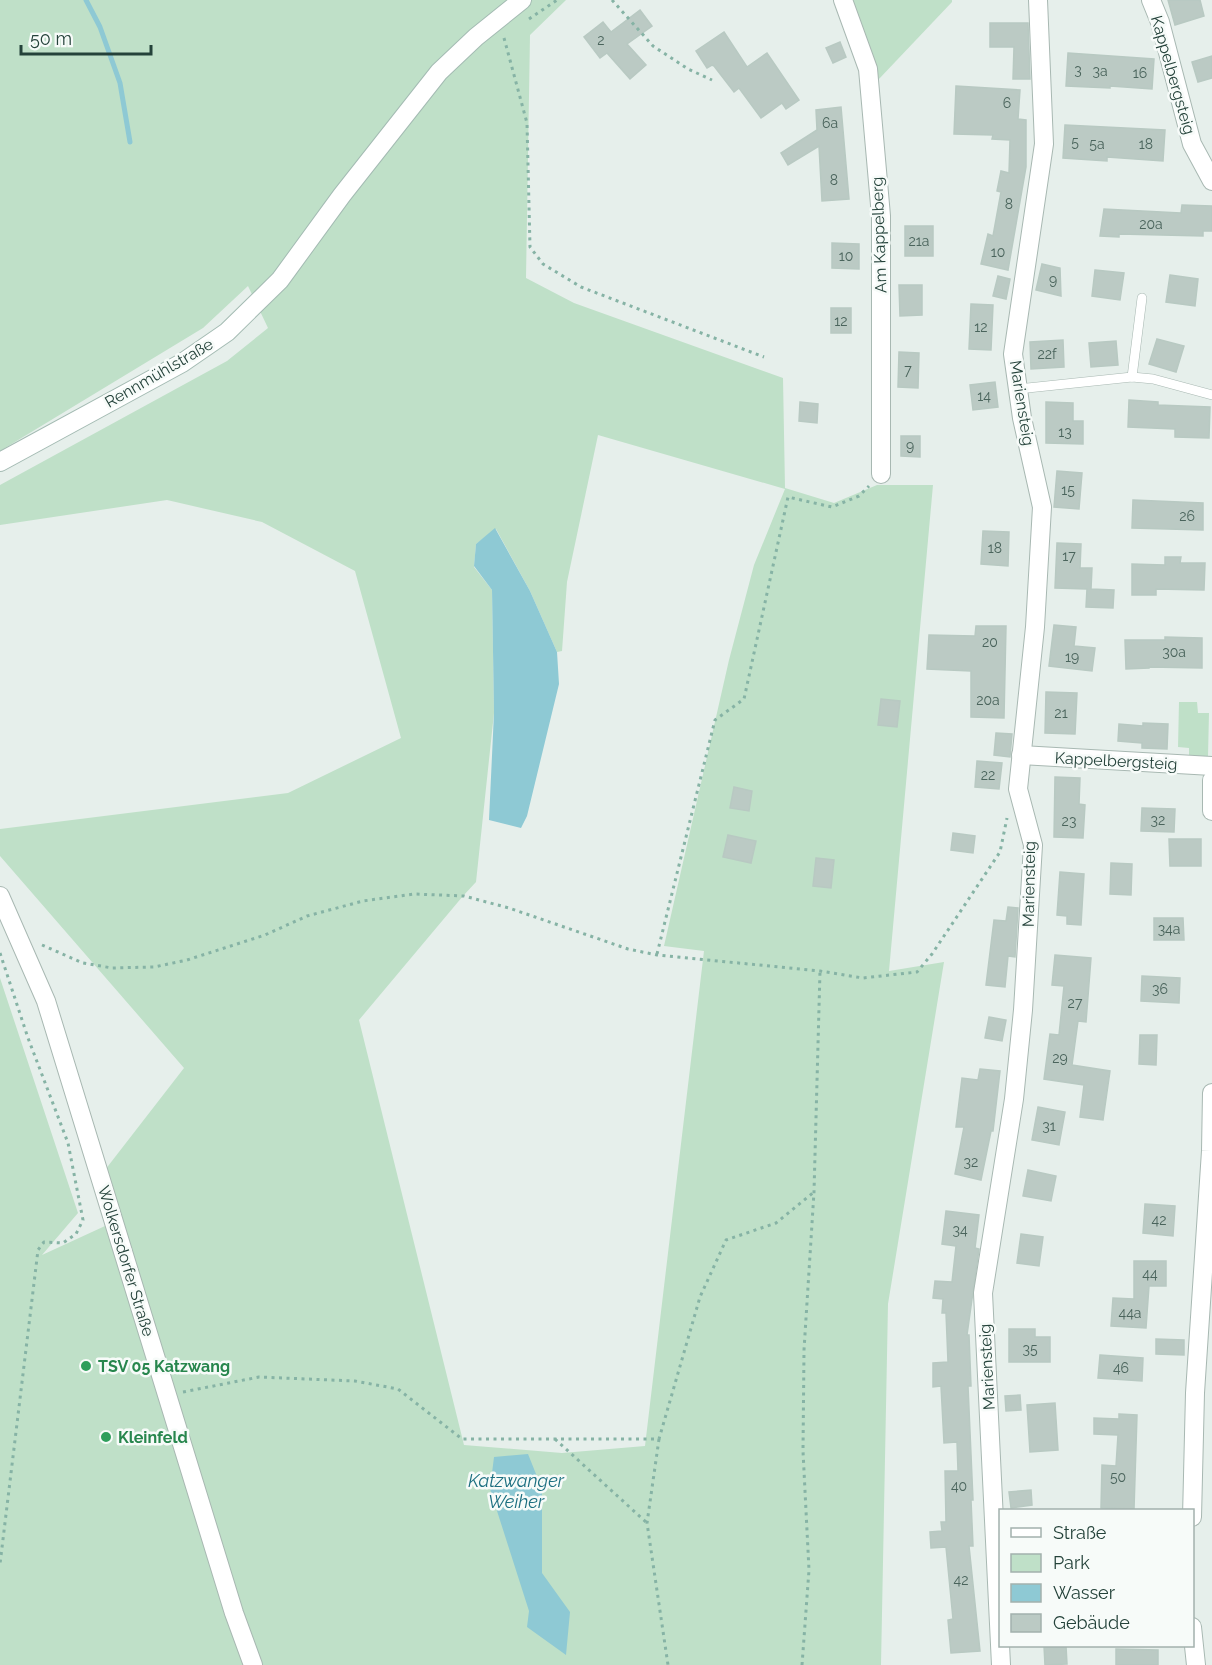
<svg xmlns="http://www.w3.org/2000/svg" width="1212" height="1665" viewBox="0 0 1212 1665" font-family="Raleway,sans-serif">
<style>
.green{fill:#bfe0c8;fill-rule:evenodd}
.water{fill:#8ec9d4}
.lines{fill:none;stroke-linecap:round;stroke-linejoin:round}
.stream{stroke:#8ec9d4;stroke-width:5}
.building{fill:#bbcac4;stroke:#b8c9c2;stroke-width:1.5}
.service-casing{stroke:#a8b8b2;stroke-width:10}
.minor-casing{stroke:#a8b8b2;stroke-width:20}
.secondary-casing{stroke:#a4bbb3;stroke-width:20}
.path{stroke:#86b3a5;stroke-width:3;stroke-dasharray:3 4.5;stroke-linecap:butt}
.service{stroke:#fff;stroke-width:9}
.minor{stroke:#fff;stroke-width:18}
.secondary{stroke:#fff;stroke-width:18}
.leisure-dot{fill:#2e9e5b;stroke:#f7fbf9;stroke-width:2}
.labels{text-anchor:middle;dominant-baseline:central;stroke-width:5;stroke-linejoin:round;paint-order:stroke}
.number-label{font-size:14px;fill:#4a645c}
.street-label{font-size:16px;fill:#24423a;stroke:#f7fbf9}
.leisure-label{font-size:16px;font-weight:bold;fill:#27864d;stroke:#f7fbf9;text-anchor:start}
.water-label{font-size:18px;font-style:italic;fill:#1c6f80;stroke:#f7fbf9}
</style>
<rect width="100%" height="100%" fill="#e6efeb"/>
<!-- green -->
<g class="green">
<path d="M0 0H566L530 35 526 278 574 303 783 378 785 488 834 503 877 485H933L889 971 944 962 888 1304 881 1665H0V978L78 1213 42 1255 105 1226 98 1179 184 1068 0 856V829L288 793 401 738 355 571 262 522 167 500 0 525V485L227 361 268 328 248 286 203 328 0 451ZM598 435 785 489 754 565 729 660 664 946 704 951 645 1446 562 1453 464 1445 359 1020 463 896 476 882 494 713 492 590 474 567 476 544 496 529 530 591 557 652 562 651 567 582Z"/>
<path d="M851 0H952V2L878 80Z"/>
<path d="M1179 702H1197L1198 713H1209L1208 756 1198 759 1189 760V748L1178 747Z"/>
</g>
<!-- water -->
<g class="water">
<path d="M495 528 530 591 557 652 559 684 527 816 521 828 489 820 494 713 492 590 474 566 476 544Z"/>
<path d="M528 1454 542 1489V1573L570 1612 566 1655 527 1627 529 1611 490 1489 494 1457Z"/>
</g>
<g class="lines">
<!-- stream -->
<path class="stream" d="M86 0 100 27 120 83 130 142"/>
</g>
<!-- building -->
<g class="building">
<path d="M1168 0H1200L1204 16 1175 25Z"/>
<path d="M640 10 652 26 627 44 646 65 630 79 607 53 600 58 584 37 603 22 611 32Z"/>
<path d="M990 23H1028L1030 79H1013L1014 47H990Z"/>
<path d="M724 32 747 67 767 53 799 100 786 109 782 103 761 118 739 88 734 92 714 66 712 65 707 68 696 51Z"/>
<path d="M840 42 846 57 833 63 826 48Z"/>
<path d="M1068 53 1154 59 1152 89 1110 86V88L1066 86Z"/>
<path d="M1212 56V78L1198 82 1192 62Z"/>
<path d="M956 86 1020 90 1018 119 1026 120V167L1008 270 981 264 988 234 993 236 1001 192 997 191 1001 171 1009 173 1010 140 992 139 993 135 954 134Z"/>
<path d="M841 107 849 199 822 201 819 146 788 165 781 153 817 130 816 110Z"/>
<path d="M1065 125 1165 130 1163 161 1107 157V161L1063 158Z"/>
<path d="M1182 205 1212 206V231H1203V236L1119 234V237L1100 236 1104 209 1181 213Z"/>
<rect x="905" y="226" width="28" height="30"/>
<path d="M832 243 859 244V269L832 268Z"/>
<path d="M1042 264 1060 268 1061 296 1036 290Z"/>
<path d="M1095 270 1124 273 1120 300 1092 296Z"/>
<path d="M1170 275 1198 279 1195 306 1166 302Z"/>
<path d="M998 276 1010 279 1006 299 993 296Z"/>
<path d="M899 285H922V315L900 316Z"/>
<path d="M971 304 993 305 991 350 969 349Z"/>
<rect x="831" y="308" width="20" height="25"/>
<path d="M1157 339 1184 346 1176 372 1149 364Z"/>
<path d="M1063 340 1064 367 1031 369 1030 342Z"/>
<path d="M1116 341 1118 365 1091 367 1089 343Z"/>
<path d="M899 352 919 353 918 388 898 387Z"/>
<path d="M995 382 998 407 973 410 970 385Z"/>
<path d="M1129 400 1158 402V405L1210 407 1209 438 1175 437V429L1128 427Z"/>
<path d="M800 402 818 404 817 423 799 421Z"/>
<path d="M1046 402 1073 403V421H1083V444L1046 443Z"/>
<path d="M901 436H920V457L901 456Z"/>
<path d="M1057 471 1082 473 1079 509 1054 507Z"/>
<path d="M1133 500 1203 503V530L1132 528Z"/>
<path d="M983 531 1009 532 1008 566 981 564Z"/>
<path d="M1057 543 1081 544 1080 568H1092L1091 589 1114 590 1113 608 1086 607 1087 589 1055 588Z"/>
<path d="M1165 557H1181L1180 563H1205L1204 590 1156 589V595H1132V564L1165 565Z"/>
<path d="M1054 625 1076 627 1074 646 1095 648 1092 671 1049 666Z"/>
<path d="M976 626H1006L1004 718 971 717V671L927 669 929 635 975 636Z"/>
<path d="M1165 637 1202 638V668L1149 667V668L1126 669 1125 640H1165Z"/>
<path d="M1046 692 1077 693 1075 734 1045 733Z"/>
<path d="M881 699 900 701 897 727 878 725Z"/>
<path d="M1143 723 1168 724 1167 749 1142 748V743L1118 741 1119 724 1143 726Z"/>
<path d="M996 733 1012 734 1010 757 994 755Z"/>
<path d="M977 761 1002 763 999 789 975 787Z"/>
<path d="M1055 777 1080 778 1079 804 1085 805 1083 838 1054 837Z"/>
<path d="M734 787 752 791 749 811 730 808Z"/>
<path d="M1142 808 1175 809 1174 832 1141 831Z"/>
<path d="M953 833 975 836 973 853 951 850Z"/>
<path d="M728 835 756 841 751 863 723 857Z"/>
<path d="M1169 839H1201V866H1170Z"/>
<path d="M816 858 834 860 831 888 813 886Z"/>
<path d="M1111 863 1132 864 1131 895 1110 894Z"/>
<path d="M1060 872 1084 874 1081 925 1067 924V916L1057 915Z"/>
<path d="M1008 907 1018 908 1015 957 1008 956 1005 987 986 985 994 920 1006 921Z"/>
<path d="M1154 918H1183L1184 940H1154Z"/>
<path d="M1055 955 1091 958 1086 1022 1078 1021 1072 1065 1110 1071 1103 1120 1080 1117 1084 1085 1044 1079 1050 1034 1059 1035 1064 986 1052 985Z"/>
<path d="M1142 976 1180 978 1179 1003 1141 1001Z"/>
<path d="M989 1017 1006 1020 1002 1041 985 1038Z"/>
<path d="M1140 1035H1157L1156 1065 1139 1064Z"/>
<path d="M980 1069 1000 1071 993 1131H991L981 1180 955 1174 964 1127H956L962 1078 978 1080Z"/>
<path d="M1038 1107 1065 1112 1059 1145 1032 1140Z"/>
<path d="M1028 1170 1056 1176 1051 1201 1023 1196Z"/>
<path d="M1145 1204 1175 1206 1173 1236 1143 1233Z"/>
<path d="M946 1211 979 1215 975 1248 979 1249 967 1335H969L971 1386H968L973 1500H971L973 1546H969L980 1651 951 1653 948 1620 953 1619 946 1547 931 1548 930 1532 942 1531 941 1522H946L945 1471H958L957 1442 944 1443 941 1386 933 1387V1363L948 1362 946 1313H942L943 1299 933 1298 935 1281 952 1282 956 1246 942 1244Z"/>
<path d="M1021 1234 1043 1237 1039 1266 1017 1263Z"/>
<path d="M1134 1261H1166V1286H1149L1146 1328 1111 1326 1113 1298 1134 1299Z"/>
<path d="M1009 1329H1035V1337H1050V1362H1009Z"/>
<path d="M1156 1339 1184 1340V1355L1156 1354Z"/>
<path d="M1100 1355 1143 1358 1142 1381 1098 1378Z"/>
<path d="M1020 1395 1021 1410 1006 1411 1005 1396Z"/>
<path d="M1055 1403 1058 1450 1030 1452 1027 1405Z"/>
<path d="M1119 1414 1137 1415 1134 1509 1101 1508 1102 1465 1116 1466 1118 1435 1094 1434V1418L1119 1419Z"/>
<path d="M1031 1490 1032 1505 1011 1508 1009 1492Z"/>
<path d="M1044 1646H1066L1067 1664 1045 1665Z"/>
<path d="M1116 1649 1158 1650V1665H1116Z"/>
</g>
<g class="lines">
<!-- service casing -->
<g class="service-casing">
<g id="service">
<path d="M1132 377 1142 298"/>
<path d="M1018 389 1132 377 1153 379 1212 395"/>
</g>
</g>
<!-- minor casing -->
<g class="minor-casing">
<g id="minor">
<path d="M843 0 868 69 881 216V474"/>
<path d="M1151 0 1160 22 1192 144 1212 181"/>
<path d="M1021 755 1212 766"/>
<path d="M1212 780V811"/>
<path d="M0 896 46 1001 234 1613 253 1665"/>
<path d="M1192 1517 1195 1393 1211 1151 1212 1093"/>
<path d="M1192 1627 1196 1665"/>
<path d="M1001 1665 983 1293 1014 1099 1023 1010 1033 845 1018 789 1035 627 1042 507 1022 418 1013 354 1044 144 1038 0"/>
</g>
</g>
<!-- secondary casing -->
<g class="secondary-casing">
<path id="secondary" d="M0 462 182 363 227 332 280 280 342 195 439 72 476 37 522 0"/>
</g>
<!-- path -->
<g class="path">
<path d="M612 0 653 46 688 69 712 80"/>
<path d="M529 19 557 0"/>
<path d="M504 38 527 123 530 247 543 264 581 287 764 357"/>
<path d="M42 945 83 963 112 968 154 967 187 960 265 935 307 916 363 901 414 894 464 896 509 908 628 949 657 955 820 971 863 978 917 972 932 954 1000 852 1007 818"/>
<path d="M0 953 28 1038 68 1143 83 1220 76 1234 63 1243 44 1242 38 1250 0 1564"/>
<path d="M657 954 715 720 744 699 788 497 832 507 859 496 869 486"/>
<path d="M183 1392 259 1377 355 1381 398 1389 462 1439H659L700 1297 726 1240 776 1223 814 1192"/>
<path d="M555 1439 647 1523"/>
<path d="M659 1439 647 1523 668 1665"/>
<path d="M802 1665 809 1570 803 1451 804 1350 814 1192 820 971"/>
</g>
<!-- service -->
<use href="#service" class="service"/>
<!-- minor -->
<use href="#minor" class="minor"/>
<!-- secondary -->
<use href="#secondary" class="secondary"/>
</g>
<!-- markers -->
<g class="leisure-dot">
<circle cx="86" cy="1366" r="6"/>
<circle cx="106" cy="1437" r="6"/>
</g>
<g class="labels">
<!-- number labels -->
<g class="number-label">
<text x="601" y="40">2</text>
<text x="1078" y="70">3</text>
<text x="1100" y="71">3a</text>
<text x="1140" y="73">16</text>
<text x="1007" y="103">6</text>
<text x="830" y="123">6a</text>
<text x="1075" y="142">5</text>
<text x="1097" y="144">5a</text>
<text x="1146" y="144">18</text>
<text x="834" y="180">8</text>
<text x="1009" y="204">8</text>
<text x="1151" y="224">20a</text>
<text x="919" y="241">21a</text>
<text x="998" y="252">10</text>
<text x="846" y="256">10</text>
<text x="1053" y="280">9</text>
<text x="841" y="321">12</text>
<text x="981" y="327">12</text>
<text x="1047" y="354">22f</text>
<text x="908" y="370">7</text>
<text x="984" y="396">14</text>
<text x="1065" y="432">13</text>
<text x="910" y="446">9</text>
<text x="1068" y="490">15</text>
<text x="1187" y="516">26</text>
<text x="995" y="548">18</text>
<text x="1069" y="556">17</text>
<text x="990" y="642">20</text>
<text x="1174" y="652">30a</text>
<text x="1072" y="657">19</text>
<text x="988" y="700">20a</text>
<text x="1061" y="713">21</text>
<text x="988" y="775">22</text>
<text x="1158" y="820">32</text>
<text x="1069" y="821">23</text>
<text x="1169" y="929">34a</text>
<text x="1160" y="989">36</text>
<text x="1075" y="1003">27</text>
<text x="1060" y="1058">29</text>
<text x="1049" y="1126">31</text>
<text x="971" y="1162">32</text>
<text x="1159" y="1220">42</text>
<text x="960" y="1230">34</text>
<text x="1150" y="1274">44</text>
<text x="1130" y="1313">44a</text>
<text x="1030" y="1349">35</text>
<text x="1121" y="1368">46</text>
<text x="1118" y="1477">50</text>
<text x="959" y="1486">40</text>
<text x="961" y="1580">42</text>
</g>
<!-- street labels -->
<g class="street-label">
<text transform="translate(1173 75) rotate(74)">Kappelbergsteig</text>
<text transform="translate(879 235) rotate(-92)">Am Kappelberg</text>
<text transform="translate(159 373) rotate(-30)">Rennmühlstraße</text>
<text transform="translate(1022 403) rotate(81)">Mariensteig</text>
<text transform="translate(1116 761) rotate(3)">Kappelbergsteig</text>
<text transform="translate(1029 884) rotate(-89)">Mariensteig</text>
<text transform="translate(126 1261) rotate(73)">Wolkersdorfer Straße</text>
<text transform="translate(987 1367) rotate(-93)">Mariensteig</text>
</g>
<!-- leisure labels -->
<g class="leisure-label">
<text x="98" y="1366">TSV 05 Katzwang</text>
<text x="118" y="1437">Kleinfeld</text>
</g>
<!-- water labels -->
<g class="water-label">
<text x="516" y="1480">Katzwanger<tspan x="516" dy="21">Weiher</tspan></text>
</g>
</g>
<!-- legend -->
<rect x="999" y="1509" width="195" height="138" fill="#f7fbf9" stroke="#a3b1ad" stroke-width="1.5"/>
<rect x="1011" y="1528" width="30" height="9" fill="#ffffff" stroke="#a3b1ad" stroke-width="1.5"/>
<text x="1053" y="1539" font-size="18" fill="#24423a">Straße</text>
<rect x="1011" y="1554" width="30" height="18" fill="#bfe0c8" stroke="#a3b1ad" stroke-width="1.5"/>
<text x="1053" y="1569" font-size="18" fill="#24423a">Park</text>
<rect x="1011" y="1584" width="30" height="18" fill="#8ec9d4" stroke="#a3b1ad" stroke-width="1.5"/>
<text x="1053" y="1599" font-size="18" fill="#24423a">Wasser</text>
<rect x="1011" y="1614" width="30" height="18" fill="#bbcac4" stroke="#a3b1ad" stroke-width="1.5"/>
<text x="1053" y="1629" font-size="18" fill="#24423a">Gebäude</text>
<!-- scale -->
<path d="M21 45v9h130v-9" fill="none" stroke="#24423a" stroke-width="3"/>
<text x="30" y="45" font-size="18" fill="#24423a" stroke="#f7fbf9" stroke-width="4.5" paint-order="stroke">50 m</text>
</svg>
